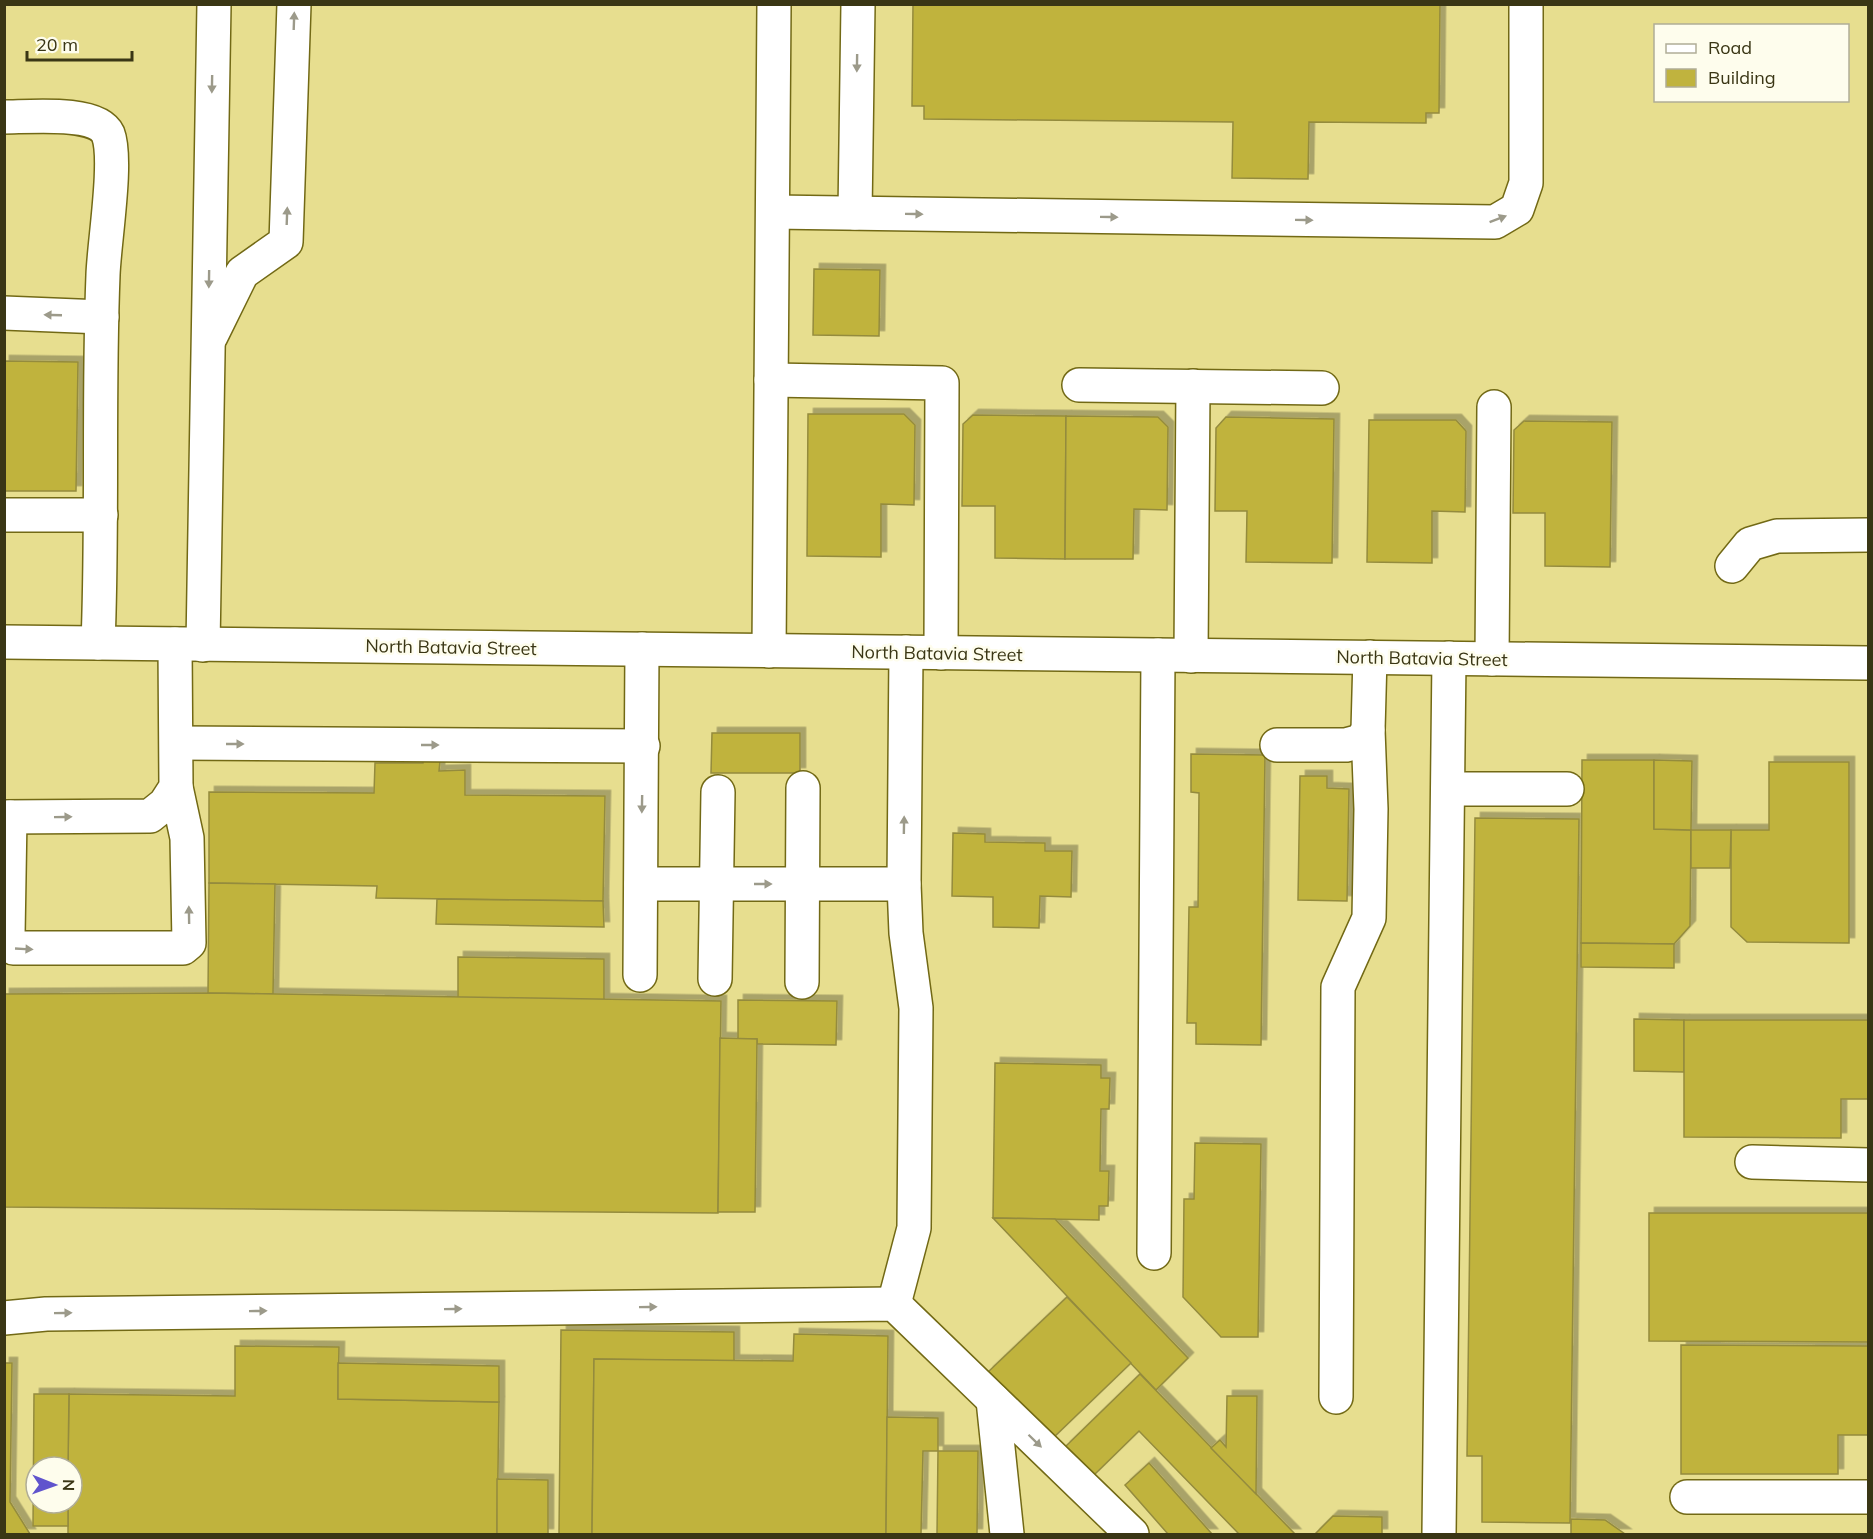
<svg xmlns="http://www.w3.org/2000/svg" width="1873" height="1539" viewBox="0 0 1873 1539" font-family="Mulish,sans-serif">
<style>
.building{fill:#c0b33e;stroke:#948b3d;stroke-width:1.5;filter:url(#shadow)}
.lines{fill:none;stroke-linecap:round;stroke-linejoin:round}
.minor-casing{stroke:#726915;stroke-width:36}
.major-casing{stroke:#726915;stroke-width:36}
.minor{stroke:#fff;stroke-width:33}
.major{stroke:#fff;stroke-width:33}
.oneway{fill:#9c9a8a}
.labels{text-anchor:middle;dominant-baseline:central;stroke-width:5;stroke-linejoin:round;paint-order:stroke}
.street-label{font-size:18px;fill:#3a3615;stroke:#fefded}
</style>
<defs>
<filter id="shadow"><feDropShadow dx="5.5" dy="-5.5" stdDeviation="0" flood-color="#0004"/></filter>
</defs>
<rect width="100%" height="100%" fill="#e7de8f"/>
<!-- building -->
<g class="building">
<path d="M913 4H1440L1439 113H1426V123L1309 122 1308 179 1232 178 1233 122 924 119V106H912Z"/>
<path d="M814 269 880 270 879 336 813 335Z"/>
<path d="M4 361 78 362 76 491H4Z"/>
<path d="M808 414H904L915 425 914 505 881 504V557L807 556Z"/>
<path d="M973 415 1066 416 1065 559 995 558V506H962L963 424Z"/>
<path d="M1066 416 1158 417 1168 427 1167 510 1134 509 1133 559H1065Z"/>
<path d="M1226 417 1334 419 1332 563 1246 562 1247 511H1215L1216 428Z"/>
<path d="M1369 420H1456L1466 431 1465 512 1432 511V563L1367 562Z"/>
<path d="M1524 421 1612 422 1610 567 1545 566V513H1513L1514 430Z"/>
<path d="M712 733H800V773H711Z"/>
<path d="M1191 754 1265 755 1261 1045 1196 1044V1023H1187L1189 907H1198L1199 793 1191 792Z"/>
<path d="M1582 760H1654V829L1691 830 1690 926 1674 944 1581 943Z"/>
<path d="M1654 760 1692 761 1691 830 1654 829Z"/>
<path d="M423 761H440L439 771 465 770V795L605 796 603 901 376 898 377 886 209 883V792L374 793 375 763H423Z"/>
<path d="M1769 762H1849V943L1747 942 1731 927V830H1769Z"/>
<path d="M1300 776H1327V788L1349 789 1347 901 1298 900Z"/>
<path d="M1475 818 1579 819 1570 1523 1482 1522V1456H1467Z"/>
<path d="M1691 830H1731L1730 868H1691Z"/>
<path d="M953 833 985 834V842L1045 843V851H1072L1071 897 1040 896 1039 928 993 927V897L952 896Z"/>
<path d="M209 883 275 884 273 994 208 993Z"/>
<path d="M437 899 603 901 604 927 436 924Z"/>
<path d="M1581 943 1674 944V968L1581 967Z"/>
<path d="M458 957 604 959V1000L458 999Z"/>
<path d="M208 993 721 1001 718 1213 4 1207V994Z"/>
<path d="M738 1000 837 1001 836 1045 757 1044V1039H738Z"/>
<path d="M1634 1019 1684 1020V1072L1634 1071Z"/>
<path d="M1684 1020H1868V1099H1841V1138L1684 1137Z"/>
<path d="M720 1038 757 1039 755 1212H718Z"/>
<path d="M995 1063 1101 1065V1078H1110L1109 1109H1101L1100 1171H1109L1108 1206H1099V1220L993 1218Z"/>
<path d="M1195 1143 1261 1144 1258 1337H1221L1183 1297 1184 1199H1194Z"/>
<path d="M1649 1213H1868V1342L1649 1341Z"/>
<path d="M993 1218 1055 1219 1188 1358 1156 1390Z"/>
<path d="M1067 1297 1131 1363 1052 1439 988 1372Z"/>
<path d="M561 1330 734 1332V1361L594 1359 592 1534H559Z"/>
<path d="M794 1334 888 1336 886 1534H592L594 1359 793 1361Z"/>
<path d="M1681 1345 1868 1346V1435H1838V1474H1681Z"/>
<path d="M235 1346 339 1347 338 1399 499 1402 497 1534H68V1503H72V1467H68L69 1394 235 1396Z"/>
<path d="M4 1363H12L10 1502 30 1534H4Z"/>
<path d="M338 1363 499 1366V1402L338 1399Z"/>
<path d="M1140 1374 1295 1534H1239L1139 1431 1093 1476 1065 1447Z"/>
<path d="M34 1394H69L68 1467H36V1503H68V1526H33Z"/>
<path d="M1227 1396H1257L1256 1494 1211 1448 1220 1440 1226 1447Z"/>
<path d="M887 1417 938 1418V1451H923L921 1534H886Z"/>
<path d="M938 1451H978L977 1534H937Z"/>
<path d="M1149 1463 1212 1534H1168L1125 1485Z"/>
<path d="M497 1479 548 1480V1534H497Z"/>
<path d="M1333 1516 1382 1517V1534H1315Z"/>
<path d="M1571 1519 1605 1520 1625 1534H1571Z"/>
</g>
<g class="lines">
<!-- minor casing -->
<g class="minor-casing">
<g id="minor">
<path d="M4 117C28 117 97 110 108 134 118 160 104 243 103 275 98 398 103 521 98 643"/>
<path d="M773 212 1495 222 1517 209 1526 183V4"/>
<path d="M855 213 858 4"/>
<path d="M4 313 102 317"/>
<path d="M211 336 242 273 286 242 294 4"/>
<path d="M771 380 942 383 941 653"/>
<path d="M1079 385 1322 388"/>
<path d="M4 515H101"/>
<path d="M1732 566 1750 544 1777 536 1868 535"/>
<path d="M203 645 214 4"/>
<path d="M769 651 774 4"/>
<path d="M1191 656 1193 386"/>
<path d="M1492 659 1494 407"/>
<path d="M177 743 643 746"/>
<path d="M1277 745H1346L1361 741 1368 730 1370 657"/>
<path d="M1448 789H1567"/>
<path d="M4 817 150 816 165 804 176 787 175 644"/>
<path d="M10 817 8 935 13 948H183L189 943 187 838 176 787"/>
<path d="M641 884H904"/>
<path d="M640 975 642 649"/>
<path d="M715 979 718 792"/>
<path d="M802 982 803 788"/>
<path d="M1752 1162 1868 1165"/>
<path d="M1154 1253 1158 655"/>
<path d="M894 1304 914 1228 916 1008 906 933 904 884 906 652"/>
<path d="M4 1318 46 1314 894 1304 1132 1534"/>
<path d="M1336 1397 1338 987 1369 918 1371 809 1368 730"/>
<path d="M993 1400 1007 1534"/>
<path d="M1687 1497H1868"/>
<path d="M1439 1534 1449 658"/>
</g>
</g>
<!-- major casing -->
<g class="major-casing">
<path id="major" d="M4 642 1868 663"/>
</g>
<!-- minor -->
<use href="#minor" class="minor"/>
<!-- major -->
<use href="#major" class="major"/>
</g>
<!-- one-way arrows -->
<defs><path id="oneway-solid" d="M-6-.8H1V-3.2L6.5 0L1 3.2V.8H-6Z" transform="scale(1.5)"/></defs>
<g class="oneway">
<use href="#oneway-solid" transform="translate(294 21) rotate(-88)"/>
<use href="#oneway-solid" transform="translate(857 63) rotate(91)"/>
<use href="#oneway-solid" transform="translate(212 84) rotate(91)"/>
<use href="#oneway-solid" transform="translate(914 214) rotate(1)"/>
<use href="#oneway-solid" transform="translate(287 216) rotate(-88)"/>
<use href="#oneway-solid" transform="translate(1109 217) rotate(1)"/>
<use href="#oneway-solid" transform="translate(1498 219) rotate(-21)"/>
<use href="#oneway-solid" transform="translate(1304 220) rotate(1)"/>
<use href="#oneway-solid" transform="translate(209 279) rotate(91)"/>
<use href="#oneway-solid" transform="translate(53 315) rotate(-178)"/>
<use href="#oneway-solid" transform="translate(235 744)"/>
<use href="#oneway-solid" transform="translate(430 745)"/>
<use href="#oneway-solid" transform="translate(642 804) rotate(91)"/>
<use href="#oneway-solid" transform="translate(63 817) rotate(-1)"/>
<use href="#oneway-solid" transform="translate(904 825) rotate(-89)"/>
<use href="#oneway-solid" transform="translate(763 884)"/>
<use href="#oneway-solid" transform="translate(189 915) rotate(-91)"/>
<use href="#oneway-solid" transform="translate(24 949) rotate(3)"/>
<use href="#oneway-solid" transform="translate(648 1307) rotate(-1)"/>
<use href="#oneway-solid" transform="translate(453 1309) rotate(-1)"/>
<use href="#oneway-solid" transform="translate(258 1311) rotate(-1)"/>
<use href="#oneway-solid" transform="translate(63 1313) rotate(-1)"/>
<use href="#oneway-solid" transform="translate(1035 1441) rotate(44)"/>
</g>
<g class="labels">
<!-- street labels -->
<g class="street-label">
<text transform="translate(451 647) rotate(1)">North Batavia Street</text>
<text transform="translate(937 653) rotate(1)">North Batavia Street</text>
<text transform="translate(1422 658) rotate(1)">North Batavia Street</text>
</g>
</g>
<!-- border -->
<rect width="1873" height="1539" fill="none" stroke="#3a3615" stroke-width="12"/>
<!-- legend -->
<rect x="1654" y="24" width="195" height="78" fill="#fefded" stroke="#b0ad97" stroke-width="1.5"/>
<rect x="1666" y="44" width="30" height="9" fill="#ffffff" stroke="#b0ad97" stroke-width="1.5"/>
<text x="1708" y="54" font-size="18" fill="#3a3615">Road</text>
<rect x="1666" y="69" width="30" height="18" fill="#c0b33e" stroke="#b0ad97" stroke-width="1.5"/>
<text x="1708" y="84" font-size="18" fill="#3a3615">Building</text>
<!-- north arrow -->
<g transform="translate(54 1485) rotate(91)"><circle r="28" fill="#fefded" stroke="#b0ad97" stroke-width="1.5"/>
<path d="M0-4.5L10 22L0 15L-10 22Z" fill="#6054cd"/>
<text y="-9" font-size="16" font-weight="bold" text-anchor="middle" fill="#3a3615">N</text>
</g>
<!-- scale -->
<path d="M27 51v9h105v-9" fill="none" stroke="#3a3615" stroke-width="3"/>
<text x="36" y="51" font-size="18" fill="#3a3615" stroke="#fefded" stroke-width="4.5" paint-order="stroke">20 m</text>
</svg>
